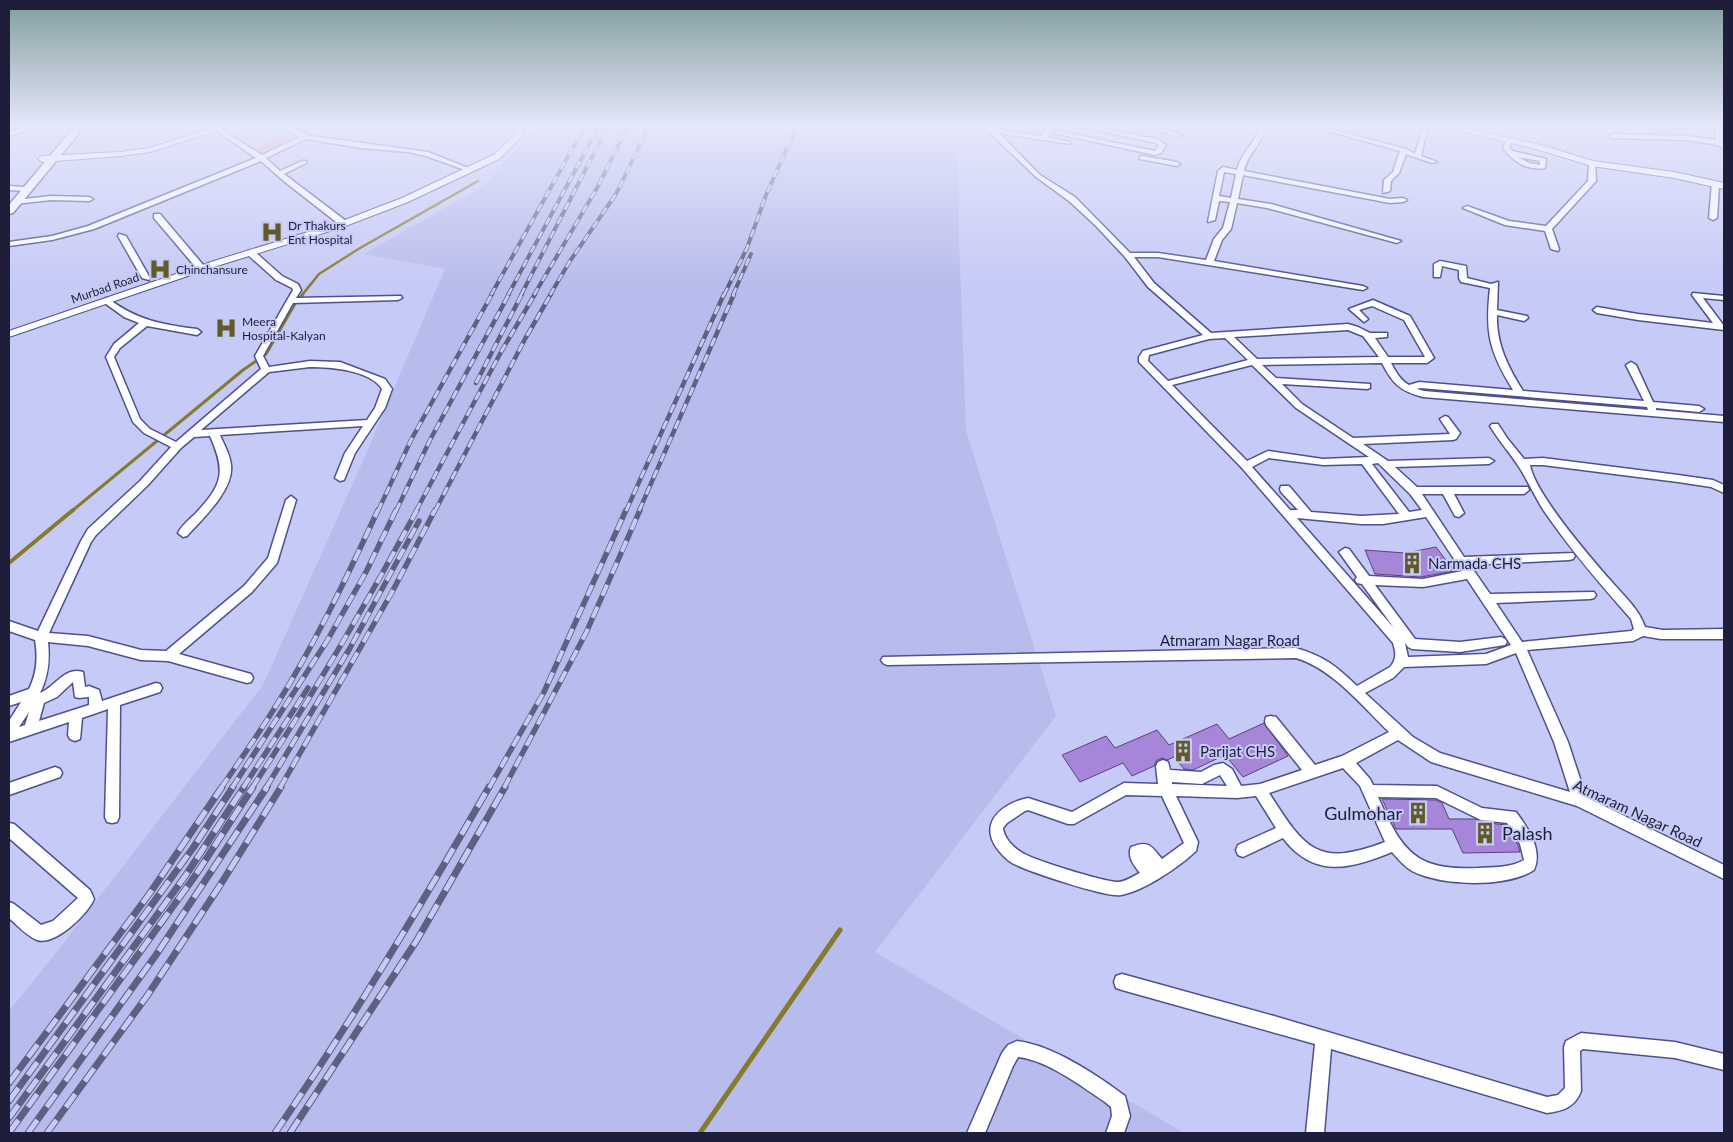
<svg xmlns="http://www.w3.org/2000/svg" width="1733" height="1142" viewBox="0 0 1733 1142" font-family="Lato,sans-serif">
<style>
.built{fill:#b8bcec}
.green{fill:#dea089}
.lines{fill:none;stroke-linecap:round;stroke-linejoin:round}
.stream-far3{stroke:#867a2d;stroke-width:2.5}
.stream-far2{stroke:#867a2d;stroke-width:3}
.stream-far1{stroke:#867a2d;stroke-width:4}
.stream{stroke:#867a2d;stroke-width:5}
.building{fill:#a686d9;stroke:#5a4180}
.minor-casing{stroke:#4f5090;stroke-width:3}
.tertiary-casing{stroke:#4f5090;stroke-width:2}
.secondary-casing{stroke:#4f5090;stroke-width:3}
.minor{fill:#fff;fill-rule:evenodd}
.tertiary{fill:#fff;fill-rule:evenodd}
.secondary{fill:#fff;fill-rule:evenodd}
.rail-far3-casing{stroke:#5e6082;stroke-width:4}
.rail-far2-casing{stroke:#5e6082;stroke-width:4.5}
.rail-far1-casing{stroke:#5e6082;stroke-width:5.5}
.rail-casing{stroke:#5e6082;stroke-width:7}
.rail-far3{stroke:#c6caf6;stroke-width:2.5;stroke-dasharray:8;stroke-linecap:butt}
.rail-far2{stroke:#c6caf6;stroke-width:3;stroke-dasharray:9;stroke-linecap:butt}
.rail-far1{stroke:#c6caf6;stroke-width:4;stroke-dasharray:12;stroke-linecap:butt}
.rail{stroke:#c6caf6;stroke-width:5;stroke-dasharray:16;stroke-linecap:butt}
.labels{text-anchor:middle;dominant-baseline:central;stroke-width:4;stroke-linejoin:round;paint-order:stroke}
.far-poi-label{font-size:12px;fill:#1e1e3a;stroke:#c6caf6;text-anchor:start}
.far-street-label{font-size:12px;fill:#1e1e3a;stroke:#c6caf6}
.poi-label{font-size:15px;fill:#1e1e3a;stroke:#c6caf6;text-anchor:start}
.street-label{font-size:15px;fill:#1e1e3a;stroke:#c6caf6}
.near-poi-label{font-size:18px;fill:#1e1e3a;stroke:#c6caf6;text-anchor:end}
</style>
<rect width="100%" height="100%" fill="#c6caf6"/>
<!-- built -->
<g class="built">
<path d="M342 126H513L506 137 488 131 448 147 343 132Z"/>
<path d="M533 126H958L959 235 966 431 1056 716 875 952 1184 1133H9V1011L52 958 263 685 362 463 445 269 364 254 483 186 527 137Z"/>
</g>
<!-- green -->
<path class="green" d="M288 135 304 142 268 157 254 149Z"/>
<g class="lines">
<!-- stream-far3 -->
<path class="stream-far3" d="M302 295 319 274 360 248 478 181"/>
<!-- stream-far2 -->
<g class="stream-far2">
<path d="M299 299 303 294"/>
<path d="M72 511 243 370 266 354 296 302"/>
</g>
<!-- stream-far1 -->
<path class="stream-far1" d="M9 563 73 510"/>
<!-- stream -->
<path class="stream" d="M700 1133 840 930"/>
</g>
<!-- building -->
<g class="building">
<path d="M1436 547 1454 571 1421 577 1375 574 1365 550 1405 553Z"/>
<path d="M1264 723 1288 756 1243 777 1225 755 1193 770 1184 769 1174 757 1167 760 1162 758 1157 760 1154 766 1132 776 1123 763 1080 782 1062 755 1106 736 1115 748 1157 730 1169 745 1217 724 1229 739Z"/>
<path d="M1382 799 1436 800 1442 803 1449 819H1475L1481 822 1506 825 1518 845 1520 852 1463 853 1452 829H1396Z"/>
</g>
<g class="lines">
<!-- minor casing -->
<g class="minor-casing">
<g id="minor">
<path d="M28 126H36L9 136V132Z"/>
<path d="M209 126H216L262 155 300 137 279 126H286L311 136 428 152 473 170 468 171 426 156 408 152 361 148 306 139 266 158 280 171 302 161H306V163L284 174 346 221V225H340L285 182 261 161 94 229 52 240 9 246V242L52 236 88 226 256 158Z"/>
<path d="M985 126H991L994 129 1041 136 1049 126H1055L1047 137 1070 142V144L999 133 1040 175 1075 197 1130 253H1158L1206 260 1214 239 1223 228 1230 202 1219 201 1215 220 1208 222 1218 171 1223 167 1237 170C1242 150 1255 145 1260 126H1266C1263 144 1248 152 1244 171L1390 199 1403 198 1407 200 1403 202 1390 203 1243 175 1238 199 1271 204 1401 241 1397 243 1267 208 1237 203 1231 229 1222 240 1214 261 1363 286 1367 288 1363 290 1158 257H1134L1154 283 1211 333 1348 324 1358 327 1370 333H1387V337L1375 338 1388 357H1425L1404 320 1372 306 1359 310 1368 319 1364 322 1349 309 1373 300 1410 316 1434 358 1427 363H1391C1396 372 1400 380 1409 385L1419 382 1513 390C1489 351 1485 333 1490 288L1461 282 1459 278V270L1442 266 1440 277H1434V264L1440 261 1466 266 1467 278 1491 284 1498 282 1497 310 1527 316 1528 318 1524 321 1497 315C1496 344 1508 367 1523 391L1644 401 1626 365 1631 362 1636 365 1653 402 1699 406 1704 409 1699 412 1656 408V410L1724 416V422L1423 397C1400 391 1393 384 1382 363L1262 365 1276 378 1370 384V388L1367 389 1282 384 1302 404 1353 438 1450 434 1440 419 1445 416 1448 417 1460 433 1456 439 1453 440 1363 444 1388 461 1489 458 1494 461 1489 464 1395 467 1417 487H1528L1529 490 1524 494H1454L1464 513 1459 517 1455 516 1443 494H1422L1464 557 1573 553 1575 556 1573 559 1569 560 1470 565 1490 594 1594 592 1596 595 1594 598 1590 599 1496 603 1522 642 1631 631 1634 629 1631 619C1600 584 1570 549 1544 511 1535 497 1528 481 1519 467 1510 453 1499 441 1490 426L1492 424H1498L1507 438 1524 459 1543 458 1678 475 1713 480 1724 485V493L1711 487 1678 482 1543 465H1530C1535 494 1590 557 1611 581 1624 596 1639 609 1645 627L1663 630 1724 629V639H1661L1643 636 1633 641 1527 650 1568 742 1586 797 1724 865V879L1577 806 1431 762 1398 740 1356 763 1370 779 1373 785 1437 786 1482 808 1516 812C1528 828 1543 850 1534 870 1506 888 1441 886 1412 871 1404 866 1398 859 1392 852 1351 869 1314 879 1283 838L1243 857 1238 855 1236 850 1238 845 1276 828 1256 796 1237 798 1176 796 1198 842 1196 851C1179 867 1144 891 1121 895 1107 898 1027 871 1012 863 1006 859 1000 853 996 847 979 821 1004 803 1028 798L1072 812 1124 783 1158 784 1156 766 1158 762 1163 760 1168 762 1170 770 1201 772 1214 765 1223 763 1232 769 1241 786 1260 784 1302 770 1266 725 1265 721 1266 717 1271 716 1276 717 1315 765 1342 756 1389 732C1362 706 1333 669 1296 658L887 665 883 663 881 660 883 657 1296 648C1325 657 1335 665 1357 686L1390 667C1397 659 1396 653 1393 643L1242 468 1139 362V357L1143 351 1203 335 1148 287 1125 257 1096 226 1069 201 1036 177 988 131ZM1224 172 1236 174 1231 198 1219 196ZM1348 330 1363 336 1379 357 1257 359 1234 337ZM1225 338 1248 360 1168 381 1148 361 1149 355 1209 339ZM1252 365 1296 408 1369 457 1323 459 1268 451 1247 461 1172 385ZM1420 388 1647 407 1648 410 1424 391 1417 389ZM1269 458 1323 465 1362 464 1399 514 1361 516 1311 512 1289 486H1281L1280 489 1281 492 1298 510H1290L1252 467ZM1378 463 1410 494 1422 510 1409 512 1372 464ZM1426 517 1462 571 1423 579 1369 576 1349 549 1345 548 1339 552 1357 577 1355 580 1357 583 1362 584 1394 628 1297 518 1361 524H1383ZM1467 579 1511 645 1486 654 1408 657 1405 643 1408 647 1412 649 1460 652 1505 645 1507 642 1505 639 1501 637 1460 642 1415 639 1375 585 1423 587ZM1516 653 1554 742 1570 792 1440 753 1413 737 1365 693 1393 678 1404 667 1486 664ZM1343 768 1360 786 1385 842C1317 868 1305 849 1269 793ZM1220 775 1227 786 1172 784V782L1202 784ZM1126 795 1162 796 1184 843 1162 859C1151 846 1149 840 1131 847 1127 857 1134 865 1140 873 1133 876 1125 882 1118 882 1105 882 1032 860 1021 852 1013 847 1004 838 1003 828L1007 823 1025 811 1028 810 1068 824H1074ZM1378 797 1436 798 1481 820 1507 823 1520 844 1524 860C1511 868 1492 867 1478 868 1415 871 1402 851 1378 797Z"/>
<path d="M1077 126H1088L1158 139 1166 145 1161 153 1155 155 1054 133 1057 131 1155 151 1159 145 1156 143Z"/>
<path d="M1142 126H1151L1182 135 1179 137Z"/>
<path d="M1310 126H1319L1406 149 1415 154 1422 130 1427 129 1421 156 1437 162 1432 163 1406 154 1399 173 1391 181 1390 191 1383 193 1384 180 1393 172 1400 151Z"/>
<path d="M1715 126H1721L1724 149 1718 145 1687 140 1612 138 1609 136 1612 134 1687 136 1716 140Z"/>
<path d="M1507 139 1512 140 1509 148 1513 151 1546 159 1545 168C1528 171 1513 162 1503 148ZM1518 157 1540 161V165L1529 163Z"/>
<path d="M1142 156 1177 162 1180 164 1177 166 1140 159V157Z"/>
<path d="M1592 161 1595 163 1596 181 1552 229 1559 249 1558 251 1551 249 1545 231 1505 225 1463 208 1467 206 1509 221 1546 226 1588 181 1589 163Z"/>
<path d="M1712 183 1719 185 1717 218 1713 220 1709 218Z"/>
<path d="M9 186 25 187 29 189 25 191 9 190Z"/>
<path d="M51 196 89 197 93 199 89 201 51 200 15 204 11 202 15 200Z"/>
<path d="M154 214H160L204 266V270H198L154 218Z"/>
<path d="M119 234 126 236 150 278 149 280 142 278 118 236Z"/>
<path d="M248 251H254L282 276 298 284 301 290 296 298 401 296 402 298 398 300 293 303 263 356 269 367 310 361 340 362 385 379 392 389 385 408 355 453 344 480 340 481 335 478 345 453 363 426 220 435C224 445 230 454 231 465 234 490 203 518 187 536L183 537 178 533C182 525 190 519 196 513 223 484 226 472 210 436L194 437 181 448 148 485 96 535 91 542 49 633 88 636 141 650 166 651 244 586 268 558 286 500 291 496 296 500 277 563 252 592 179 654 251 674 253 678 251 682 247 683 168 661 141 660 88 646 48 642C50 661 48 677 40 693 55 687 65 666 83 672L85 687 89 686 99 690 102 701 156 683 160 684 162 688 160 692 120 705 119 817 117 822 112 823 107 822 105 817 108 709 82 718 80 739 75 741 70 739 68 735 69 722 9 742V721L21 702 9 706V696L29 689C37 673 38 657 35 640L9 631V621L38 631 81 541 88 529 140 481 171 447 144 433 133 422 106 357 114 344 139 323 124 317 102 301 106 298 109 299C136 320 164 325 197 329L201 332 197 335 147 326 120 348 114 357 140 419 150 429 176 442 261 369 255 356 293 290 292 288 276 280 248 255ZM310 367C331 367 370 370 382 389L375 408 367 420 201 430 269 372ZM73 682 75 697 79 698 89 697V705L39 721 44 703 57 697ZM29 712 25 725 19 727Z"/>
<path d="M1693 293 1724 296V300L1703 298 1724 326V330L1638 320 1597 313 1593 310 1597 307 1638 314 1713 323 1692 295Z"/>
<path d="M55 767 60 769 62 773 60 777 9 795V783Z"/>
<path d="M9 823 14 824 90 890 94 899C88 914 55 946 37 940 27 936 17 925 9 918V902L14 904 41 925 53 921 78 898 9 838Z"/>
<path d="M1122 974 1274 1016 1547 1097 1558 1095 1565 1088 1564 1047 1566 1041 1581 1033 1675 1042 1724 1054V1070L1675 1058 1583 1049 1580 1051 1581 1091C1575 1107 1563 1111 1547 1113L1331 1049 1324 1133H1306L1315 1044 1122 990 1116 988 1114 982 1116 976Z"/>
<path d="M1017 1041C1052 1045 1097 1075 1125 1096L1130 1116 1124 1133H1106L1112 1116 1111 1107 1105 1102C1081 1086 1047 1060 1018 1057L1013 1066 985 1133H967L1002 1053 1008 1045Z"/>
</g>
</g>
<!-- tertiary casing -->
<g class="tertiary-casing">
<g id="tertiary">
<path d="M220 126H231L150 152 121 156 42 162 38 159 42 156 121 152 149 148Z"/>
<path d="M519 126H527L518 141 499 159 408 202 343 227 220 265 9 337V331L214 261 337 223 402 198 493 155 512 138Z"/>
<path d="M1442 126H1455L1541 145 1593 161 1674 172 1724 183V189L1674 178 1592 166 1536 149Z"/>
</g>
</g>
<!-- secondary casing -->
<g class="secondary-casing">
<path id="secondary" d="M75 126H85L13 213 9 214V205Z"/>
</g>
<!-- minor -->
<use href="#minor" class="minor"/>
<!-- tertiary -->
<use href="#tertiary" class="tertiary"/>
<!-- secondary -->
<use href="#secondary" class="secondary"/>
<!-- rail-far3 casing -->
<g class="rail-far3-casing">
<g id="rail-far3">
<path d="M491 295 585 126"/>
<path d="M508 295 599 126"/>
<path d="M521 295 608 126"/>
<path d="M534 295 597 188 628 126"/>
<path d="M550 295 570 261 616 194 649 126"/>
<path d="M724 295 747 248 766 195 797 126"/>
<path d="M733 295 751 254"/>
</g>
</g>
<!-- rail-far2 casing -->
<g class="rail-far2-casing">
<g id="rail-far2">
<path d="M476 383 522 294"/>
<path d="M378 511 411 440 492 294"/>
<path d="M396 511 430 440 509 294"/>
<path d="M416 511 501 352 535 294"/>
<path d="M435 511 525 339 551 294"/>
<path d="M626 511 724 294"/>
<path d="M639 511 734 294"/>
</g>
</g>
<!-- rail-far1 casing -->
<g class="rail-far1-casing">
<g id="rail-far1">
<path d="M221 788C239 762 257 736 274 709 314 646 347 577 378 510"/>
<path d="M232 788 327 641 366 572 396 510"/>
<path d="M243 788 308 688"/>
<path d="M252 788C311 698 366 605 417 510"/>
<path d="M266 788 350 648 419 521"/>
<path d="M280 788 391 594 435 510"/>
<path d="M489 788 544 692 626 510"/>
<path d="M504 788 586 633 640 510"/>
</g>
</g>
<!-- rail casing -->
<g class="rail-casing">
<g id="rail">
<path d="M9 1083 150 893 222 787"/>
<path d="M9 1101 193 848 233 787"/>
<path d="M9 1118 186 875 244 787"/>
<path d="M9 1133 195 876 253 787"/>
<path d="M28 1133 156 955 267 787"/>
<path d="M47 1133 147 996 219 887 281 787"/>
<path d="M275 1133C352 1021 421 905 489 787"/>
<path d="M290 1133 417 940 505 787"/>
</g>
</g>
<!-- rail-far3 -->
<use href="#rail-far3" class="rail-far3"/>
<!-- rail-far2 -->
<use href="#rail-far2" class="rail-far2"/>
<!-- rail-far1 -->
<use href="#rail-far1" class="rail-far1"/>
<!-- rail -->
<use href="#rail" class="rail"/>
</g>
<!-- sky -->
<linearGradient id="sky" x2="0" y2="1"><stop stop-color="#819d9d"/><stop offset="0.44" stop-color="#e5e7fb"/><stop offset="1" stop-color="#e5e7fb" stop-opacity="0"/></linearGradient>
<rect width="1733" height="286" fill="url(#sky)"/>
<!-- icons -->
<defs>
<g id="hospital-bare" transform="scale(1.725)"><path d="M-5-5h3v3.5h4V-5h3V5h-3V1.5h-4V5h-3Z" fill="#615926" stroke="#c6caf6" stroke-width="2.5" paint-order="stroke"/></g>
<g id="building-bare" transform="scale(1.725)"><path d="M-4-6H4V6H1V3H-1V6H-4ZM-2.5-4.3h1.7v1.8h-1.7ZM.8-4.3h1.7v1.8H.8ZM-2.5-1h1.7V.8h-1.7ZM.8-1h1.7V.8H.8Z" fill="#615926" stroke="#c6caf6" stroke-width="2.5" paint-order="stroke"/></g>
</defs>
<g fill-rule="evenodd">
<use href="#hospital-bare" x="272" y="232"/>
<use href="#hospital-bare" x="160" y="269"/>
<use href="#hospital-bare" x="226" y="328"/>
<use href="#building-bare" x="1412" y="563"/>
<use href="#building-bare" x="1183" y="751"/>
<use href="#building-bare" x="1418" y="813"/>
<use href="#building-bare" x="1485" y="833"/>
</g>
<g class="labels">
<!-- far-poi labels -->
<g class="far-poi-label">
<text x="288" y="225">Dr Thakurs<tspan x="288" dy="14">Ent Hospital</tspan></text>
<text x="176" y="269">Chinchansure</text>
<text x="242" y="321">Meera<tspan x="242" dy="14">Hospital-Kalyan</tspan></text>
</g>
<!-- far-street labels -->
<g class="far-street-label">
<text transform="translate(105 288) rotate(-19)">Murbad Road</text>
</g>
<!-- poi labels -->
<g class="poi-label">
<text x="1428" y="563">Narmada CHS</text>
<text x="1200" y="751">Parijat CHS</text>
</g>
<!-- street labels -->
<g class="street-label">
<text x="1230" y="640">Atmaram Nagar Road</text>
<text transform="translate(1638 813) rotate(25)">Atmaram Nagar Road</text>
</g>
<!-- near-poi labels -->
<g class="near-poi-label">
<text x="1402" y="813">Gulmohar</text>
<text x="1502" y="833" text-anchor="start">Palash</text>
</g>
</g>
<!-- border -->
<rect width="1733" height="1142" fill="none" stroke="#1e1e3a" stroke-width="20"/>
</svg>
